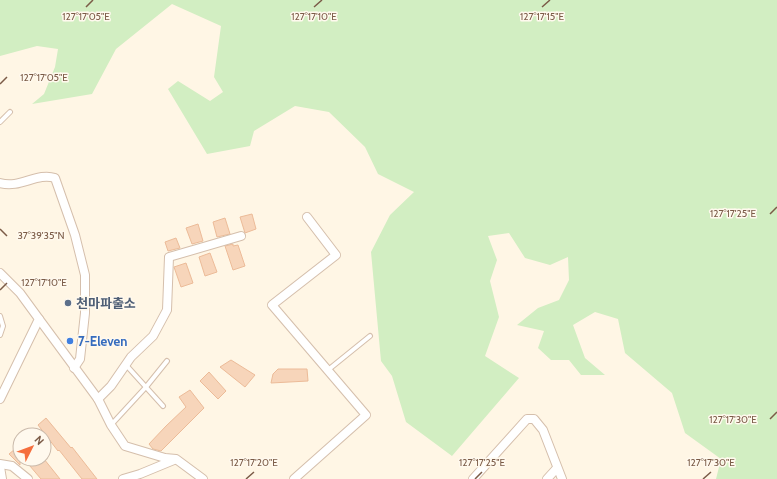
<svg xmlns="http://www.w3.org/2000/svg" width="777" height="479" viewBox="0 0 777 479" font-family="Cabin,'Noto Sans KR',sans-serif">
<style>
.green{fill:#d2eec2}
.building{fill:#f7d5ba;stroke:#ecbb98}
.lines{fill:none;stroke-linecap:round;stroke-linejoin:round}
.service-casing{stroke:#d5bfac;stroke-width:6}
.minor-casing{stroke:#d5bfac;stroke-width:10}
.service{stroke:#fff;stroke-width:4}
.minor{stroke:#fff;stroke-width:8}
.ticks{fill:none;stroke:#7b5b47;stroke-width:1.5}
.service-dot{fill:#5c6f8a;stroke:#fff9ee;stroke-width:1.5}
.shop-dot{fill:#3f7fe0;stroke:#fff9ee;stroke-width:1.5}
.labels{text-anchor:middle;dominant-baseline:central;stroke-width:3;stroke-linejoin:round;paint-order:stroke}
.service-label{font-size:13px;font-weight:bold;fill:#4e5e75;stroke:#fff9ee;text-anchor:start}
.shop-label{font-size:13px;font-weight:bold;fill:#366cbe;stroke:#fff9ee;text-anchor:start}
.ticks-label{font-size:10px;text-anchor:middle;fill:#7b5b47;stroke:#fff9ee;stroke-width:3;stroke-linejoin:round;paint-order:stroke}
</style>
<rect width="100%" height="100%" fill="#fff6e5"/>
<!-- green -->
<path class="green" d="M0 0H777V479H716L721 459 685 433 672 393 625 353 618 319 595 312 573 325 585 358 605 375H581L569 360H551L538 348 544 331 517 325 538 308 559 300 569 280 568 257 550 265 525 258 509 233 488 236 497 260 490 281 499 317 485 356 519 378 452 456 406 422 392 376 381 361 371 252 390 215 414 192 378 174 365 147 329 112 295 106 254 131 250 146 207 154 168 89 178 81 210 101 223 92 214 77 221 26 172 4 116 49 92 94 32 104 44 94 55 67 58 49 37 46 0 56Z"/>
<!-- building -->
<g class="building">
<path d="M252 214 256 229 245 233 240 217Z"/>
<path d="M225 218 230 234 217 237 213 222Z"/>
<path d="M198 224 203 241 192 244 186 228Z"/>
<path d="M176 238 180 248 168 251 165 242Z"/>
<path d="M233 244V246L238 245 245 266 233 270 225 246Z"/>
<path d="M210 253 217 272 205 276 199 257Z"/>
<path d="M186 263 193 283 181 287 174 267Z"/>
<path d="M231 360 255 375 245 387 220 367Z"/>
<path d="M278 369H307L308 381 271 383 273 374Z"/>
<path d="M209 372 226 391 218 399 200 381Z"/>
<path d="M190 390 204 408 161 451 153 449 149 444 166 426 186 407 179 397Z"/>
<path d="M46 418 71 448 72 447 97 479H82L59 450 58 451 38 425Z"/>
<path d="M20 445V465L9 454Z"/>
<path d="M24 459H44L60 479H41Z"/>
</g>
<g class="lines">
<!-- service casing -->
<g class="service-casing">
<g id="service">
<path d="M0 122 10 112"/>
<path d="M0 316 3 326 0 335"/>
<path d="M126 365 163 406"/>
<path d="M328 370 370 336"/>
<path d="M111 425 146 387 167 361"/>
</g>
</g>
<!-- minor casing -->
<g class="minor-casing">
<g id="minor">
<path d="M0 183C20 189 37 172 55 178L75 235 85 275V313L80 359 74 368"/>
<path d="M0 273 20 293 39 319 0 399"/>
<path d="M39 319 98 399 111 425 125 446 165 458 176 459 203 479"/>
<path d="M98 399 111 386 131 357 153 336 167 310 169 257 241 236"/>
<path d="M0 464 12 466 28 479"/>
<path d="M0 467 2 479"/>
<path d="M123 479 140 474 174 460"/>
<path d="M294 479 366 415 272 305 336 255 307 217"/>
<path d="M473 479 527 419H534L543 430 562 479"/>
<path d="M547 479 557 468"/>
</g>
</g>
<!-- service -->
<use href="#service" class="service"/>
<!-- minor -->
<use href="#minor" class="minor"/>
</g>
<!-- ticks -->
<path class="ticks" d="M86 7 93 0M314 7 322 0M542 7 550 0M0 84 7 77M770 214 777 207M0 229 7 236M0 290 7 283M770 419 777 412M246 479 254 472M475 479 482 472M703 479 711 472"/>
<!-- markers -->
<circle class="service-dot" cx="68" cy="303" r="4"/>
<circle class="shop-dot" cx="70" cy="341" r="4"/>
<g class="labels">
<!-- service labels -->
<g class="service-label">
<text x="76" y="303">천마파출소</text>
</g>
<!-- shop labels -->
<g class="shop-label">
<text x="78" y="341">7-Eleven</text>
</g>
</g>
<g class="ticks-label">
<text x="86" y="20">127°17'05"E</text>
<text x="314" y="20">127°17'10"E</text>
<text x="542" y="20">127°17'15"E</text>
<text x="44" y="81">127°17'05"E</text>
<text x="733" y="217">127°17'25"E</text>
<text x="41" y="239">37°39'35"N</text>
<text x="44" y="286">127°17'10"E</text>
<text x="733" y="423">127°17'30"E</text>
<text x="254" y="466">127°17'20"E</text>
<text x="482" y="466">127°17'25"E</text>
<text x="711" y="466">127°17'30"E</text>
</g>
<!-- north arrow -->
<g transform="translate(32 447) rotate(48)"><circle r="19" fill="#fff9ee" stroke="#cabaab"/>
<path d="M0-3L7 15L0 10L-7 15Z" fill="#f56e3d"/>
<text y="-6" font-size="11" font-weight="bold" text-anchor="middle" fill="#7b5b47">N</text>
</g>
</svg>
